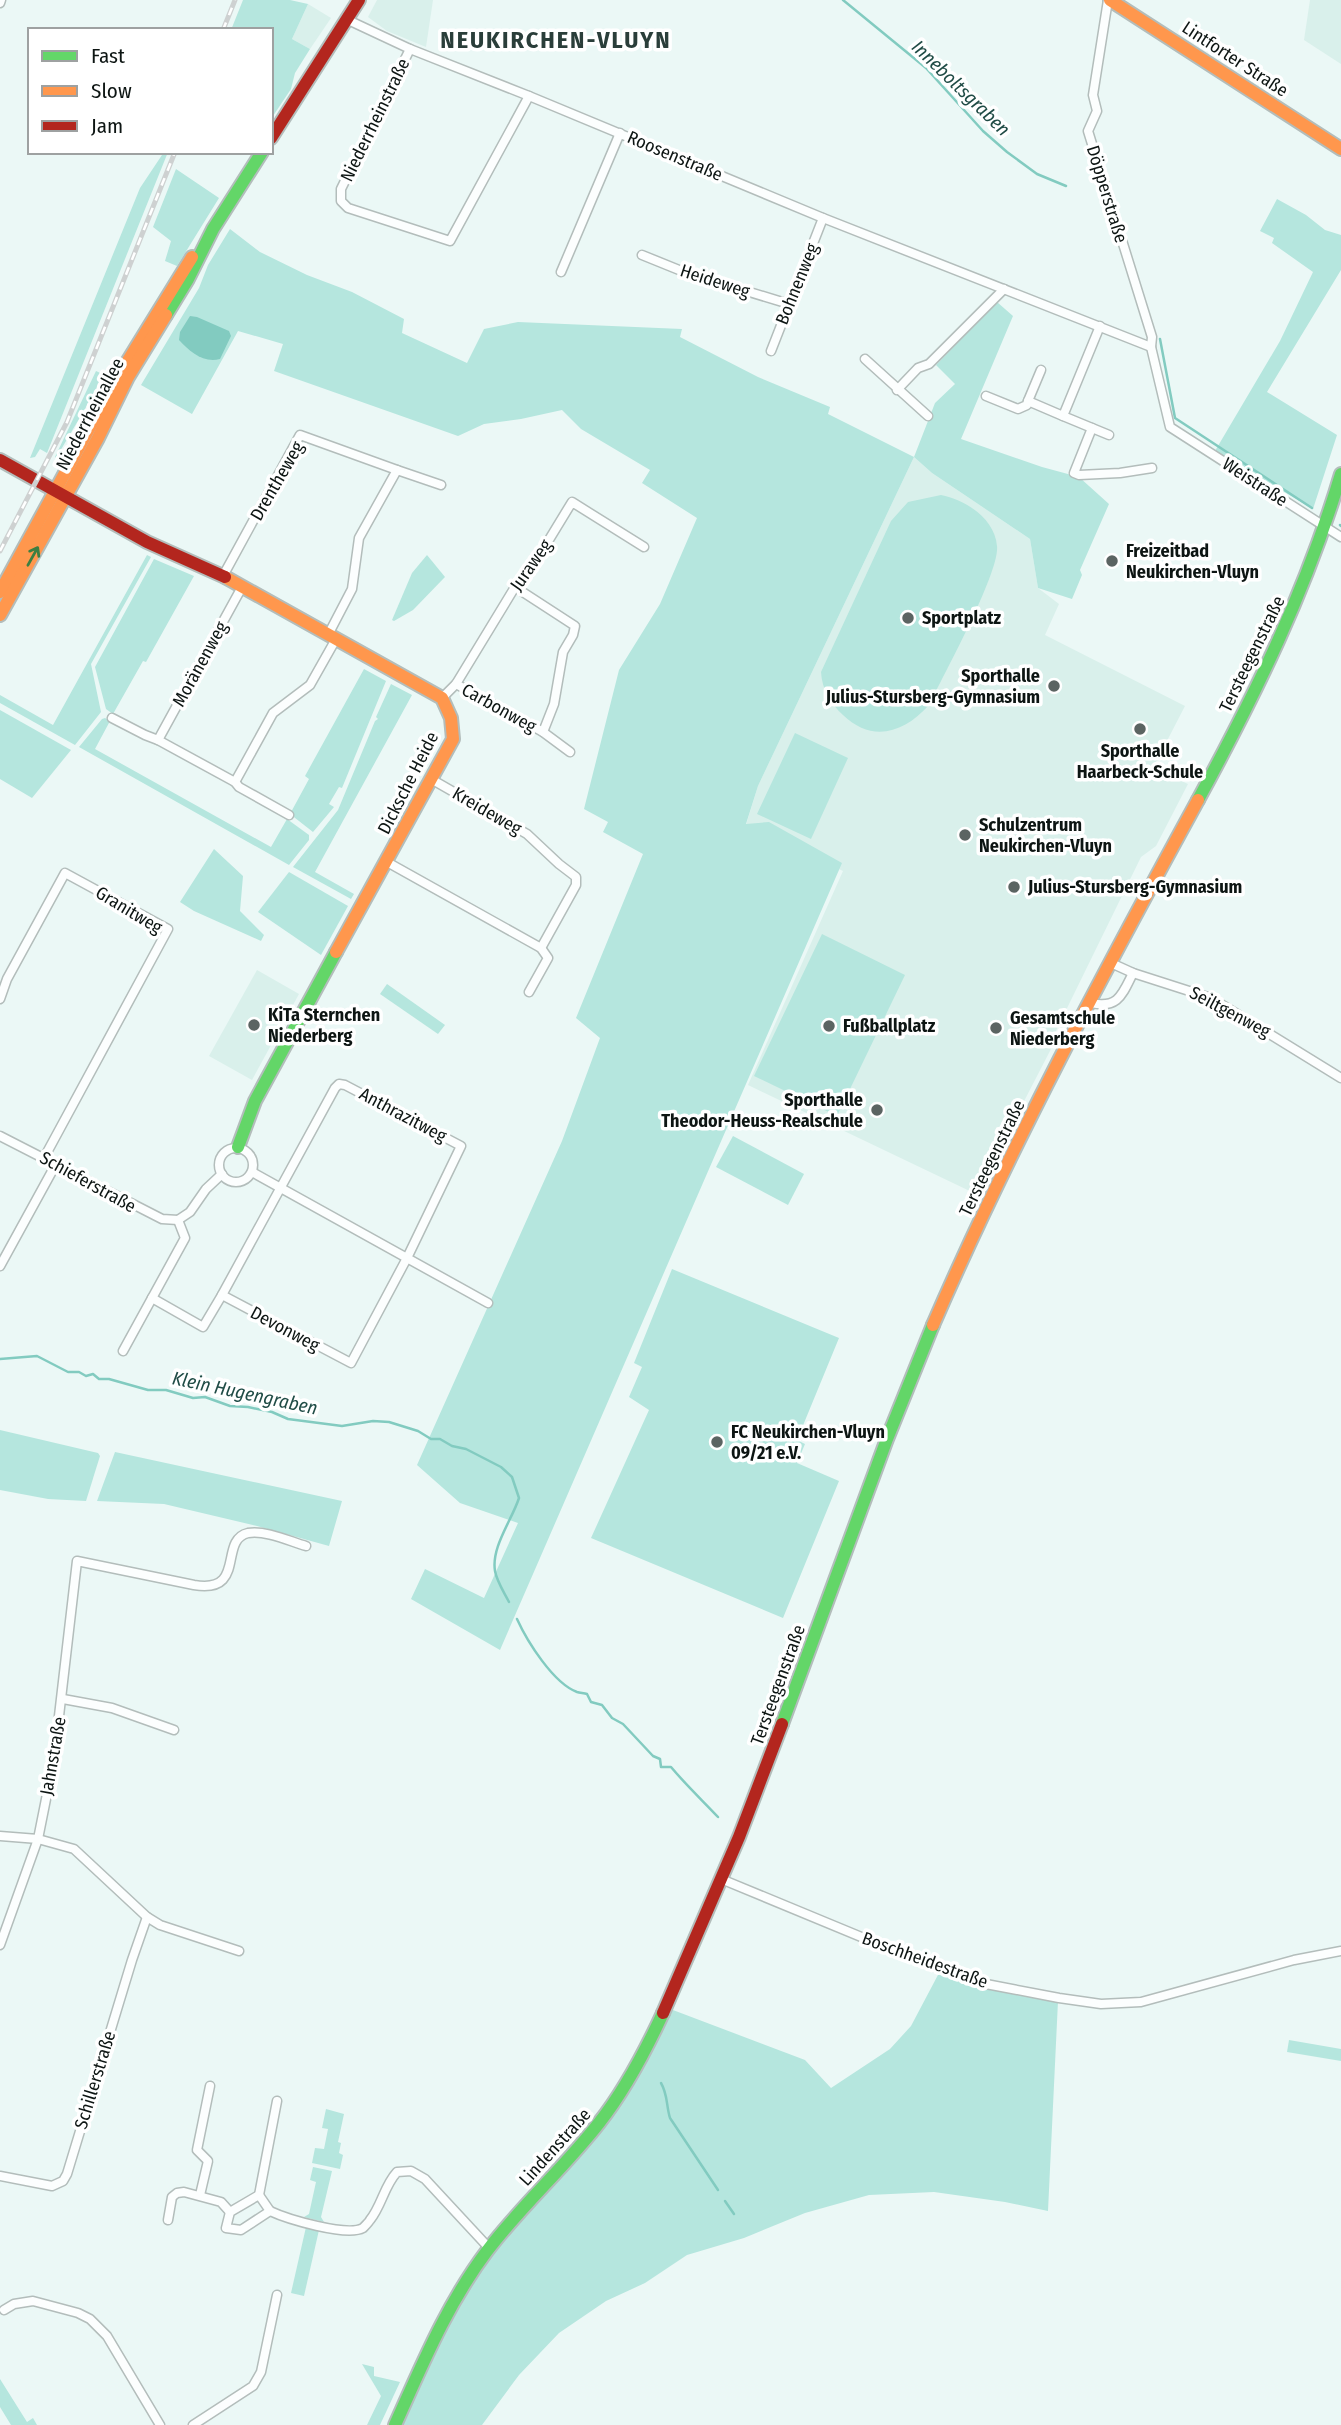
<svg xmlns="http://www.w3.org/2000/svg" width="1341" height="2425" viewBox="0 0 1341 2425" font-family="'Fira Sans Condensed',sans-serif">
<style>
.built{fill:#d9f0eb}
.green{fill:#b5e6de}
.water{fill:#82cbc0}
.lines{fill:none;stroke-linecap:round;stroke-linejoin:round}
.stream{stroke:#82cbc0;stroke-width:2.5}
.street-casing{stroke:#b3bdbb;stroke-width:11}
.fast-casing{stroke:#b3bdbb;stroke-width:16}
.slow-casing{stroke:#b3bdbb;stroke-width:16}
.jam-casing{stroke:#b3bdbb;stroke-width:16}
.street{stroke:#fcfefe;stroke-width:8}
.fast{stroke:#63d668;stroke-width:12}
.slow{stroke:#ff974d;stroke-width:12}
.jam{stroke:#b3261e;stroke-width:12}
.rail-casing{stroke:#ced1d1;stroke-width:5}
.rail{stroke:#fff;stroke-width:2.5;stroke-dasharray:8;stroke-linecap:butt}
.oneway{stroke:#3c7f42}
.poi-dot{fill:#5b6462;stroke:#fff;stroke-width:2.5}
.labels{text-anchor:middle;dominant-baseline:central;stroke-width:7;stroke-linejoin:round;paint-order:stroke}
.street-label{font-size:18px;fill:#0d1513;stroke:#fff}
.poi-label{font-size:18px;font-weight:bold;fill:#0d1513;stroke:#fff;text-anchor:start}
.water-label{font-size:19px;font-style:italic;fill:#204c46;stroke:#fff}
.district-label{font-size:24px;font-weight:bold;letter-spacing:2px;fill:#2a3e3a;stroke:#fff}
</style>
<rect width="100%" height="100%" fill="#ebf8f6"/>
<!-- built -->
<g class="built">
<path d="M377 0H433L426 47 387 31 368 17Z"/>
<path d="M1310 0H1341V64L1304 40Z"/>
<path d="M308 4 331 18 310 49 292 39Z"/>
<path d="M914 457 932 473 1030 539 1038 588 1059 604 1045 635 1185 706 1153 768 1188 784 1156 846 1141 857 1049 1045 1051 1049 976 1194 748 1085 843 871 746 825 758 786Z"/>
<path d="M257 970 299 994 252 1080 209 1056Z"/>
</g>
<!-- green -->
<g class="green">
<path d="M243 0H290L308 4 292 39 310 49 295 73 291 89 271 119V30H231Z"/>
<path d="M164 152H168L47 453 40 449 35 457 30 458 140 188Z"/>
<path d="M176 169 219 198 177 266 165 261 171 241 153 227Z"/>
<path d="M1277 199 1306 215 1325 230 1341 235V270L1267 392 1337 435 1313 509 1215 451 1280 341 1313 272 1272 243 1274 238 1260 231Z"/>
<path d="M230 229 260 252 307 275 352 292 404 319 402 333 467 363 484 329 518 322 682 329 680 337 758 377 830 407 828 414 914 457 935 403 955 384 936 365 997 302 1013 316 961 439 1042 467 1079 477 1109 504 1080 570 1082 575 1072 599 1038 588 1030 539 932 473 914 457 758 786 746 824 769 822 842 863 500 1650 411 1599 425 1569 484 1598 518 1523 460 1503 417 1465 562 1141 600 1038 576 1018 643 854 603 832 608 822 584 809 619 670 660 604 697 518 642 483 650 470 581 429 562 410 521 419 484 424 458 436 274 371 283 344 238 331 192 414 141 385 199 288 208 265Z"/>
<path d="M96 371 105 375 56 458 55 457Z"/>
<path d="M941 495C966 500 995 519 997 546 1000 572 943 676 929 705 904 733 872 743 843 715 830 703 822 689 821 672L891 521 908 502Z"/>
<path d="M147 555 151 557 91 664 101 712 75 745 0 703V695L53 725Z"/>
<path d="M427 555 445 577 413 610 394 621 392 620 412 573Z"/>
<path d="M154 559 194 576 146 662 143 661 113 714 106 709 95 667Z"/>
<path d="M364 669 386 681 342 788 339 787 329 804 334 807 313 832 290 814 309 779 305 776Z"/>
<path d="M391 684 412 695 315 872 354 894 351 899 293 867 338 810 375 721 378 719 376 717Z"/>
<path d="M0 710 71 750 32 798 0 779Z"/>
<path d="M105 718 110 721 95 749 271 847 287 819 309 835V840L289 865 79 747 102 719Z"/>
<path d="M795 733 848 758 811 839 757 814Z"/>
<path d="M214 849 243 876 240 911 264 935 261 941 194 911 180 902Z"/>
<path d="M289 872 348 906 321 955 258 912Z"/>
<path d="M822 934 905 975 837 1116 754 1076Z"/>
<path d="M387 984 445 1025 438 1034 380 994Z"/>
<path d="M733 1136 804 1174 788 1205 716 1167Z"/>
<path d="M672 1269 839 1338 797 1440 805 1444 797 1463 839 1481 783 1618 591 1538 649 1410 629 1397 642 1367 634 1363Z"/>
<path d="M0 1430 98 1453 100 1456 86 1501 48 1499 0 1490Z"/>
<path d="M115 1452 342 1501 329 1546 257 1526 164 1504 97 1501Z"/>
<path d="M939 1973 984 1988 1058 2001 1048 2211 1005 2202 934 2192 869 2195 805 2213 744 2238 687 2255 645 2283 606 2301 559 2333 519 2375 482 2425H395L456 2297 597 2128 665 2007 805 2060 831 2088 890 2049 911 2026Z"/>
<path d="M1289 2040 1341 2049V2061L1287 2052Z"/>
<path d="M326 2109 344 2114 338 2142 341 2143 339 2153 343 2155 340 2169 312 2163 315 2148 324 2149 328 2129 322 2128Z"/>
<path d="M313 2167 332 2171 321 2217 324 2222 304 2217 309 2214 316 2182 310 2180Z"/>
<path d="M306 2227 319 2230 304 2296 291 2293Z"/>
<path d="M362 2364 374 2367V2376L400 2382 380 2425H367L381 2396Z"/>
<path d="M0 2379 27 2422 33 2418 37 2425H11L0 2407Z"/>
</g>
<!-- water -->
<path class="water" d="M190 316 197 317 229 331 231 336 220 359C204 364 189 351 179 340L180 332Z"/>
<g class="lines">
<!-- stream -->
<g class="stream">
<path d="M843 0 926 68 983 131 1007 152 1037 174 1066 186"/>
<path d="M1160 339 1175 418 1312 508"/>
<path d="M1340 525 1341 526"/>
<path d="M0 1359 37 1356 68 1372H79L86 1376 93 1374 99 1379H109L148 1390H166L193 1398 205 1397 230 1406 248 1407 272 1412 288 1419 342 1426 373 1421 389 1422 418 1431 431 1439H440L452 1446 466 1449 501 1467 512 1477 519 1498C512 1520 491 1547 495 1571 497 1582 504 1592 509 1602"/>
<path d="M517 1619C527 1641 553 1683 577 1692 580 1693 584 1693 587 1694L591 1702 602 1705 612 1718 623 1724 653 1756 660 1759 661 1767H671C686 1785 702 1800 718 1817"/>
<path d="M661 2083C668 2095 666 2105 670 2118L718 2190"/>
<path d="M725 2201 734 2214"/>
</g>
<!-- street casing -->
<g class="street-casing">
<g id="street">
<path d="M1108 0 1093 95 1097 111 1088 131 1152 337 1151 347 1170 427 1341 537"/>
<path d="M0 3 1 0"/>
<path d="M348 20 410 49 529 96 823 218 1151 347"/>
<path d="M410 49 341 189V201L348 208 450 241 529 96"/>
<path d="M642 255 684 272 789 304"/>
<path d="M561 272 620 133"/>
<path d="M1100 326 1063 416 1092 428 1074 473 1079 475 1120 473 1152 468"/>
<path d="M771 351 823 218"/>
<path d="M865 359 928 416"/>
<path d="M1041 370 1028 401 1063 416"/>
<path d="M897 390 918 368 929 364 1004 289"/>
<path d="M986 396 1018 409 1027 405 1028 401"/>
<path d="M1092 428 1109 435"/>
<path d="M397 470 441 485"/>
<path d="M223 576 300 435 397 470 359 538 352 589 328 635"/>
<path d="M242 587 158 740 235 782 239 787 289 815"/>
<path d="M515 587 575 626 573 635 563 652 554 704 543 732"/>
<path d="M456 684 543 732 570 752"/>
<path d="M442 698 456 684 515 587 530 571 572 502 644 547"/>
<path d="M112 718 145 735 158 740"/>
<path d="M431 779 527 834 559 864 576 877V885L541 948"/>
<path d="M235 782 273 713 310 685 336 639"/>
<path d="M387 862 541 948 548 958 529 992"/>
<path d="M1111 963 1133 973 1211 998 1341 1078"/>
<path d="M0 999 7 979 65 873 168 929 44 1158"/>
<path d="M1091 1003C1118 1009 1122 995 1133 973"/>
<path d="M339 1084 345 1085 461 1146 407 1258 351 1363 222 1295 335 1088Z"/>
<path d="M0 1136 162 1219 178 1220 190 1212 206 1189 222 1174"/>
<circle cx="236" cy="1165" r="17"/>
<path d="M252 1172 488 1303"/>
<path d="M0 1266 56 1164"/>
<path d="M152 1298 203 1327 222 1295"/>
<path d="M123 1351 185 1238 178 1220"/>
<path d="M63 1699 112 1708 174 1730"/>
<path d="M0 1836 38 1839 74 1849 147 1917 160 1925 239 1951"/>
<path d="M721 1879 929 1965 986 1984 1059 1998 1101 2004 1141 2002 1294 1960 1341 1951"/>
<path d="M0 1945 38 1839 54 1759 77 1561 194 1585C247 1594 218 1540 248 1533 266 1530 289 1541 306 1546"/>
<path d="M0 2176 52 2186 63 2181 67 2174 132 1960 147 1917"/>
<path d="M200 2195 208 2161 197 2150 210 2086"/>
<path d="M259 2195 270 2211 241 2230 226 2228 230 2212Z"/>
<path d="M259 2195 277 2101"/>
<path d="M270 2211C287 2219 347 2237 363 2228 363 2228 370 2221 370 2220 382 2205 384 2186 397 2172L411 2171 425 2179 489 2248"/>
<path d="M168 2220 172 2197 177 2193 184 2192 221 2202 230 2212"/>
<path d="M4 2310 14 2304 33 2301 78 2313 90 2319 107 2336 160 2425"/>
<path d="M193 2425 253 2386 261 2372 277 2295"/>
</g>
</g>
<!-- fast casing -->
<g class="fast-casing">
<g id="fast">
<path d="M166 315 188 279 213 229 262 152"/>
<path d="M1198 800C1256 693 1306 591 1341 474"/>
<path d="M238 1147 255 1101 336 952"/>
<path d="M782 1724 887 1439 933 1325"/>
<path d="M395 2425C422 2365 447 2304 487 2251 521 2206 564 2168 599 2123 625 2090 645 2052 663 2013"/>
</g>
</g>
<!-- slow casing -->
<g class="slow-casing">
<g id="slow">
<path d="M1110 0 1341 149"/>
<path d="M225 577 442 698 451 718 453 739 336 952"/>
<path d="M0 592 113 385 192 257"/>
<path d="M0 615 98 438 128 377 166 315"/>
<path d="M933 1325C1011 1145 1104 972 1198 800"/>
</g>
</g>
<!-- jam casing -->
<g class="jam-casing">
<g id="jam">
<path d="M271 138 359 0"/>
<path d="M0 460 147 542 225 577"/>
<path d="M663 2013 739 1837 782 1724"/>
</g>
</g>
<!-- street -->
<use href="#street" class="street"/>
<!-- fast -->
<use href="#fast" class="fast"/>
<!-- slow -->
<use href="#slow" class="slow"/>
<!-- jam -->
<use href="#jam" class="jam"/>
<!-- rail casing -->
<g class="rail-casing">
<g id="rail">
<path d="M223 30 235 0"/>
<path d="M0 551 67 422 175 152"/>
</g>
</g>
<!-- rail -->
<use href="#rail" class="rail"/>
</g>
<!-- one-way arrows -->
<defs><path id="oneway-shaft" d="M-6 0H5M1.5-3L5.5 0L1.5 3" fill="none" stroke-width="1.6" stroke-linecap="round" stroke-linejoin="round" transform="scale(1.75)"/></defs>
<use class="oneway" href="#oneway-shaft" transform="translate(33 556) rotate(-61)"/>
<!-- markers -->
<g class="poi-dot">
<circle cx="1112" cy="561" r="7"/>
<circle cx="908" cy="618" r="7"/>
<circle cx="1054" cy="686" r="7"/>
<circle cx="1140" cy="729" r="7"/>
<circle cx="965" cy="835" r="7"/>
<circle cx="1014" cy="887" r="7"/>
<circle cx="254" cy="1025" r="7"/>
<circle cx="829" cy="1026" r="7"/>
<circle cx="996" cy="1028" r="7"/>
<circle cx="877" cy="1110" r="7"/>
<circle cx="717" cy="1442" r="7"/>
</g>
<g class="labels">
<!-- street labels -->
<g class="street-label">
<text transform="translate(1235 59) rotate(33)">Lintforter Straße</text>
<text transform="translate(375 120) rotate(-64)">Niederrheinstraße</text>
<text transform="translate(675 156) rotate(23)">Roosenstraße</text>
<text transform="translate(1107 194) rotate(73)">Döpperstraße</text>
<text transform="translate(715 281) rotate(18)">Heideweg</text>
<text transform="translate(797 284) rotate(-68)">Bohnenweg</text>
<text transform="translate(90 414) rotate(-62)">Niederrheinallee</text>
<text transform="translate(277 481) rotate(-60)">Drentheweg</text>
<text transform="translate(1255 482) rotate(33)">Weistraße</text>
<text transform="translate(531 565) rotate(-55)">Juraweg</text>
<text transform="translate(1252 654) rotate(-64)">Tersteegenstraße</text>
<text transform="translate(200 664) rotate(-61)">Moränenweg</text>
<text transform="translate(499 708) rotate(29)">Carbonweg</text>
<text transform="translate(408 783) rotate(-63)">Dicksche Heide</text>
<text transform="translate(487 811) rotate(30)">Kreideweg</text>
<text transform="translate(129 910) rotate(31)">Granitweg</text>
<text transform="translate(1230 1012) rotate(28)">Seiltgenweg</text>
<text transform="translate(403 1115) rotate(28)">Anthrazitweg</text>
<text transform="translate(992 1158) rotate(-64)">Tersteegenstraße</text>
<text transform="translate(88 1182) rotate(29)">Schieferstraße</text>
<text transform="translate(285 1329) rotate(28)">Devonweg</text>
<text transform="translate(778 1685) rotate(-70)">Tersteegenstraße</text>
<text transform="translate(53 1756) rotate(-80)">Jahnstraße</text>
<text transform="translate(925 1960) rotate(20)">Boschheidestraße</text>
<text transform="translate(95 2080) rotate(-73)">Schillerstraße</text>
<text transform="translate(555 2147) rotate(-48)">Lindenstraße</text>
</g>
<!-- poi labels -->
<g class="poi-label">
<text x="1126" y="551">Freizeitbad<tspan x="1126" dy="21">Neukirchen-Vluyn</tspan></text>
<text x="922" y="618">Sportplatz</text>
<text x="1040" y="676" text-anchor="end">Sporthalle<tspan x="1040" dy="21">Julius-Stursberg-Gymnasium</tspan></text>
<text x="1140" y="751" text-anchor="middle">Sporthalle<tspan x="1140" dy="21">Haarbeck-Schule</tspan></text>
<text x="979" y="825">Schulzentrum<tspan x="979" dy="21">Neukirchen-Vluyn</tspan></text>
<text x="1028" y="887">Julius-Stursberg-Gymnasium</text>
<text x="268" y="1015">KiTa Sternchen<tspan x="268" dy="21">Niederberg</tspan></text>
<text x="1010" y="1018">Gesamtschule<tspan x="1010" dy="21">Niederberg</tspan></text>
<text x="843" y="1026">Fußballplatz</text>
<text x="863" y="1100" text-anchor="end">Sporthalle<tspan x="863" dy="21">Theodor-Heuss-Realschule</tspan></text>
<text x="731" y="1432">FC Neukirchen-Vluyn<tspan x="731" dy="21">09/21 e.V.</tspan></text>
</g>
<!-- water labels -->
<g class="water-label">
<text transform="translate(961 88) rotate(44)">Inneboltsgraben</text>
<text transform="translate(245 1393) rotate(12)">Klein Hugengraben</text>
</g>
<!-- district labels -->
<g class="district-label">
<text x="556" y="40">NEUKIRCHEN-VLUYN</text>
</g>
</g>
<!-- legend -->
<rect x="28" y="28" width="245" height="126" fill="#ffffff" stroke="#9ea1a1" stroke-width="2"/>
<rect x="42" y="51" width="35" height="10" fill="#63d668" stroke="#9ea1a1" stroke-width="2"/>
<text x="91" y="63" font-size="21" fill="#0d1513">Fast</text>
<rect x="42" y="86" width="35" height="10" fill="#ff974d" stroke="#9ea1a1" stroke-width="2"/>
<text x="91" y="98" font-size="21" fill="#0d1513">Slow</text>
<rect x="42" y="121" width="35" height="10" fill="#b3261e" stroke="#9ea1a1" stroke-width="2"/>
<text x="91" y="133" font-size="21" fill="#0d1513">Jam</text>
</svg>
